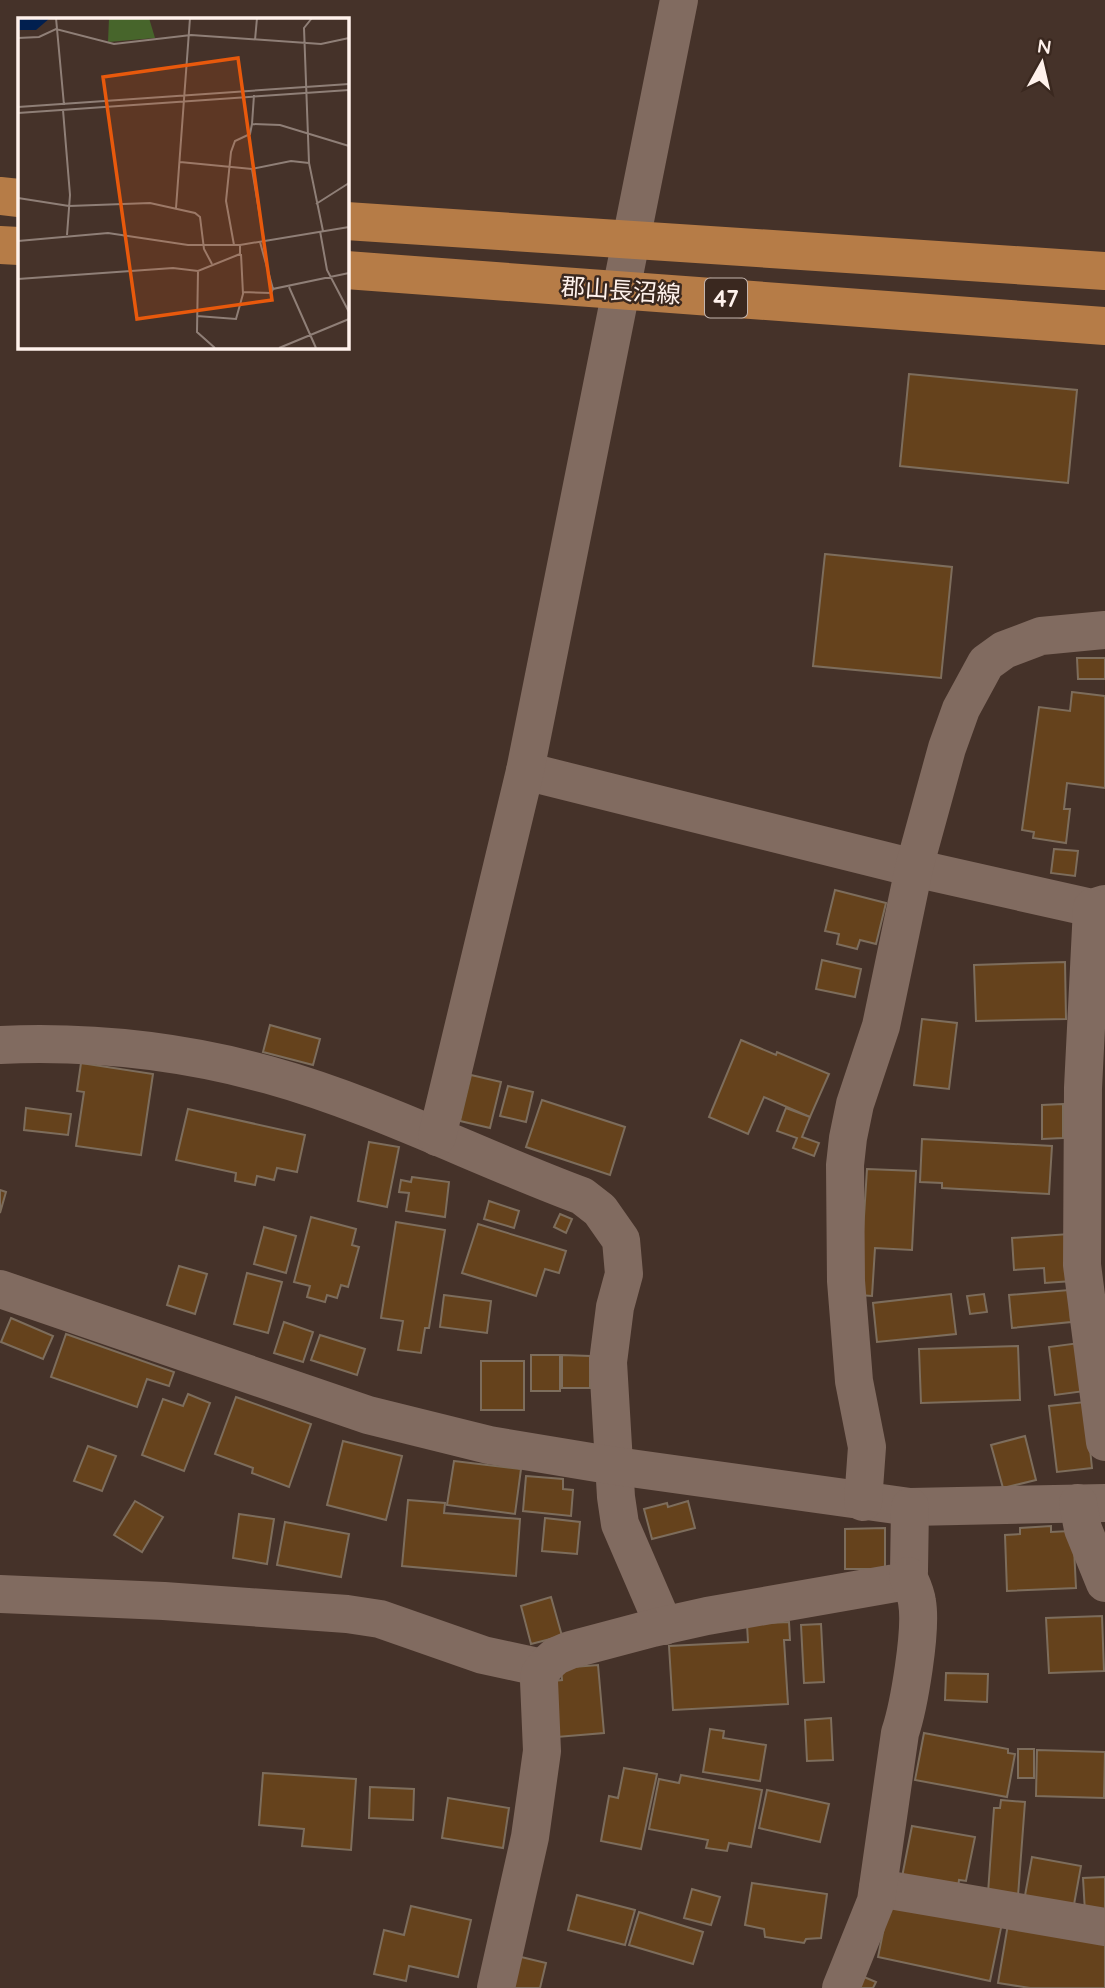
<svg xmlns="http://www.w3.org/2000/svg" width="1105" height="1988" viewBox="0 0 1105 1988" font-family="Quicksand,'Noto Sans JP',sans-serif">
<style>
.building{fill:#65421c;stroke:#7d6d5c;stroke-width:2}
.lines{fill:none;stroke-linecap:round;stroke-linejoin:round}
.minor{stroke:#816b60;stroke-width:38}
.major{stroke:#b67c47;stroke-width:38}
.labels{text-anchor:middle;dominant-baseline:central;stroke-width:5;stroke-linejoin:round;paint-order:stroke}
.shield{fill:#3a281f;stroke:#c4b5ae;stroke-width:2}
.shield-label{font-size:23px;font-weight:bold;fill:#fff2ec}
.street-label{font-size:24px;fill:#fff2ec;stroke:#3a281f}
.inset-road{fill:none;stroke:#8f7f77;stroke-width:2}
.view{fill:#e8590c;fill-opacity:0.15;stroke:#e8590c;stroke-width:3.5}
.inset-edge{fill:none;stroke:#fff2ec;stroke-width:3.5}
</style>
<rect width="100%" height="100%" fill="#453229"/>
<!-- building -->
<g class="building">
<path d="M909 374 1077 390 1068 483 900 466Z"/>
<path d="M825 554 952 567 941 678 813 666Z"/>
<path d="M1077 658H1105V679H1078Z"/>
<path d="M1072 692 1105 696V788L1067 783 1064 809H1070L1066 843 1033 838 1034 832 1022 830 1039 707 1070 711Z"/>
<path d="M1054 849 1078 851 1075 876 1051 873Z"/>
<path d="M835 890 886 903 876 944 860 940 857 949 837 944 839 934 825 931Z"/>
<path d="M822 960 861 969 855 997 816 989Z"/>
<path d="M1065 962 1066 1019 976 1021 974 965Z"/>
<path d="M922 1019 957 1023 949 1089 914 1085Z"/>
<path d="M270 1025 320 1039 313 1065 263 1052Z"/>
<path d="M741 1040 776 1055 777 1052 829 1074 810 1117 764 1097 748 1134 709 1117Z"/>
<path d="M81 1063 153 1074 141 1155 76 1146 84 1092 77 1091Z"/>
<path d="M471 1075 501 1082 490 1128 460 1121Z"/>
<path d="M508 1086 533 1092 526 1122 500 1116Z"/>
<path d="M542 1100 625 1127 610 1175 526 1147Z"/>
<path d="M1063 1104V1138L1042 1139V1105Z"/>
<path d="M26 1108 71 1114 68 1135 24 1130Z"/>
<path d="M786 1108 810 1117 802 1137 819 1143 814 1156 793 1148 797 1138 777 1131Z"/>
<path d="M188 1109 305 1135 297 1172 277 1168 274 1180 257 1176 255 1185 235 1181 236 1173 176 1160Z"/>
<path d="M922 1139 1052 1146 1049 1194 942 1188V1183L920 1182Z"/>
<path d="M369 1142 399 1147 387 1207 358 1201Z"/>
<path d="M867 1169 916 1171 912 1250 875 1248 872 1296 859 1295Z"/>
<path d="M412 1177 449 1182 445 1217 406 1211 409 1193 399 1192 401 1180 411 1182Z"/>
<path d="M0 1190 6 1192 0 1213Z"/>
<path d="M489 1201 519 1211 514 1228 484 1219Z"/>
<path d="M560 1214 572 1219 566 1233 554 1227Z"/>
<path d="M311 1217 356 1229 352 1245 359 1247 348 1287 341 1285 337 1298 327 1295 325 1302 307 1297 310 1286 294 1282Z"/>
<path d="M396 1222 445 1230 429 1328H425L421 1353 398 1350 403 1321 381 1318Z"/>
<path d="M478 1224 566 1251 559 1273 545 1269 536 1296 462 1273Z"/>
<path d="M264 1227 296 1236 286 1273 254 1264Z"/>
<path d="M1069 1234 1072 1281 1045 1283 1044 1268 1014 1270 1012 1238Z"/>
<path d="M179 1266 207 1274 195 1314 167 1305Z"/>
<path d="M247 1273 282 1282 268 1333 234 1324Z"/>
<path d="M1069 1290 1071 1322 1012 1328 1009 1295Z"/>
<path d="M951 1294 956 1334 877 1342 873 1303Z"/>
<path d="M984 1294 987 1312 970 1314 967 1296Z"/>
<path d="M444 1295 491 1301 487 1333 440 1327Z"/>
<path d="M11 1318 53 1336 43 1359 1 1342Z"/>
<path d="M284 1322 313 1332 303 1362 274 1353Z"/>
<path d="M66 1334 174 1372 169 1386 147 1379 137 1407 51 1377Z"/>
<path d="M320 1335 365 1349 357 1375 311 1360Z"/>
<path d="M1079 1343 1085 1391 1055 1395 1049 1347Z"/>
<path d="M1018 1346 1020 1400 921 1403 919 1349Z"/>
<rect x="531" y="1355" width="29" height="36"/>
<path d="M562 1355 590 1356V1388H562Z"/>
<rect x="481" y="1361" width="43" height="49"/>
<path d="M188 1394 210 1403 184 1471 142 1455 163 1399 183 1406Z"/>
<path d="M236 1397 311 1424 289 1487 252 1473 253 1468 215 1454Z"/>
<path d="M1085 1402 1092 1468 1057 1472 1049 1406Z"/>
<path d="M1025 1436 1036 1480 1003 1488 991 1445Z"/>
<path d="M343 1441 402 1456 386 1520 327 1505Z"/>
<path d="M88 1446 116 1456 102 1491 74 1481Z"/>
<path d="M454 1461 521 1469 515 1514 447 1505Z"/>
<path d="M526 1476 563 1479V1489L573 1490 571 1516 523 1511Z"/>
<path d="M408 1500 445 1503 444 1513 520 1519 516 1576 402 1566Z"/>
<path d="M135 1501 163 1517 142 1552 114 1535Z"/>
<path d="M688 1501 695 1528 652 1539 644 1509 667 1503 668 1507Z"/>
<path d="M239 1514 274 1519 267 1564 233 1558Z"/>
<path d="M545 1518 580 1522 577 1554 542 1551Z"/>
<path d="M285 1522 349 1534 341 1577 277 1565Z"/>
<path d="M1051 1526V1532L1070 1531 1074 1548 1076 1588 1007 1591 1005 1535 1020 1534V1528Z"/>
<path d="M885 1528V1569H845V1529Z"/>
<path d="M551 1597 562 1636 531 1644 521 1606Z"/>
<path d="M1102 1616 1104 1671 1049 1673 1046 1618Z"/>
<path d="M789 1622 790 1640H784L788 1704 673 1710 669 1646 748 1642 747 1624Z"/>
<path d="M821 1624 824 1682 804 1683 801 1625Z"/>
<path d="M598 1665 604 1733 557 1737 553 1681 562 1680 561 1668Z"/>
<path d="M946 1673 988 1674 987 1702 945 1700Z"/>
<path d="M831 1718 833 1760 807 1761 805 1720Z"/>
<path d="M710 1729 724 1731 723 1738 766 1745 760 1781 703 1772Z"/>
<path d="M924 1733 1008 1749V1753L1015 1754 1007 1797 915 1780Z"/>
<rect x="1018" y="1749" width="16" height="29"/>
<path d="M1037 1750 1105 1752 1104 1798 1036 1796Z"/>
<path d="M624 1768 657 1774 641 1849 601 1841 609 1796 618 1798Z"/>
<path d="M263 1773 356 1779 351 1850 302 1846 304 1829 259 1825Z"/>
<path d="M681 1775 762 1790 751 1847 729 1843 727 1851 706 1848 708 1840 649 1829 659 1779 679 1783Z"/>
<path d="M370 1787 414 1789 413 1820 369 1818Z"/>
<path d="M767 1790 829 1804 820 1842 759 1828Z"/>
<path d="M448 1798 509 1808 503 1848 442 1838Z"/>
<path d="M1001 1800 1025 1802 1018 1896 988 1893 994 1808H1000Z"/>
<path d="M912 1826 975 1837 966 1881 959 1880 958 1887 902 1877Z"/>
<path d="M1032 1857 1081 1866 1073 1910 1024 1901Z"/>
<path d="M1105 1877V1911L1085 1912 1083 1878Z"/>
<path d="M752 1883 827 1894 821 1938 806 1939 804 1943 765 1937 764 1929 745 1925Z"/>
<path d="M692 1889 720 1897 711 1925 684 1918Z"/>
<path d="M577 1895 635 1910 625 1945 568 1930Z"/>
<path d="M890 1898 1002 1923 990 1981 878 1957Z"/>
<path d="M411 1906 471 1920 458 1977 409 1966 406 1981 374 1974 384 1930 404 1935Z"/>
<path d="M639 1912 703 1932 693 1964 629 1945Z"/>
<path d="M1008 1924 1105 1940V1988H1030L998 1983Z"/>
<path d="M517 1956 546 1963 540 1988H509Z"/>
<path d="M864 1977 876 1982 873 1988H859Z"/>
</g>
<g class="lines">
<!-- minor -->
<g class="minor">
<path d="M525 771 914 868 1092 908 1105 904"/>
<path d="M1092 908 1083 1088 1082 1265 1105 1442"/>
<path d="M0 1045C90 1041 182 1051 269 1075 377 1105 477 1157 582 1196L600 1210 621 1240 624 1274 615 1307 608 1362 616 1497 620 1524 664 1626"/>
<path d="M437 1137 525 771 679 0"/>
<path d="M0 1289 368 1415 489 1445 609 1465 910 1507 1105 1503"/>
<path d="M863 1502 867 1447 854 1381 846 1281 845 1165 848 1138 855 1104 881 1026 914 868 947 748 961 709 986 663 1004 650 1041 636 1105 630"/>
<path d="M1078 1503 1083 1529 1105 1583"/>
<path d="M0 1594 164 1601 347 1614 380 1619 483 1655 543 1668"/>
<path d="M878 1888 1105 1927"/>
<path d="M496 1988 530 1837 542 1751 539 1681 540 1673 548 1663 556 1656 570 1650 653 1628 707 1616 901 1582 908 1576 909 1571 910 1507"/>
<path d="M841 1988 876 1901 900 1733C909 1706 922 1630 917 1602 916 1593 912 1585 908 1576"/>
</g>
<!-- major -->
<g class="major">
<path d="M0 196 19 198"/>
<path d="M346 221 1105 271"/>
<path d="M0 245 19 246"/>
<path d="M346 270 1105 326"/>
</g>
</g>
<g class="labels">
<!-- shield labels -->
<rect class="shield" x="705" y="278.5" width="42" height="39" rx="5"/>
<g class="shield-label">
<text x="726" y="298">47</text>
</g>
<!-- street labels -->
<g class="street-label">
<text transform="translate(621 290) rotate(4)">郡山長沼線</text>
</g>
</g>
<!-- overview -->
<g transform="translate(18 18)">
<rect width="331" height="331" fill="#453229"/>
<path d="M91 0H131L137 20 90 24Z" fill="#47652b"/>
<path d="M32 0 18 12H0V0Z" fill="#011f4f"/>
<path class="inset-road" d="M38 0 46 87M294 0 286 10 291 145 305 213M0 20 21 19 38 11 96 26 173 17 303 26 331 20M237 22 239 0M0 89 331 66M45 92 52 177 49 217M0 95 331 72M234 106 236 77M162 144 234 151 273 143 291 145M234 151 246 223M0 180 51 188 132 185 177 195 182 199 186 231 194 246M298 186 331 165M158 190 172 0M302 213 309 252 331 294M0 223 90 215 170 227H222L331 209M242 224 255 271M216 227 208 183 213 134 217 123 232 116 234 106 262 107 331 128M180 253 179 314 197 330M0 261 155 250 180 253 222 236V227M271 269 298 330M225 274 253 275 255 271 331 255M179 298 218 301 225 276 223 236M261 330 331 301"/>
<path class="view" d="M220 40 254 282 119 301 85 59Z"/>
<rect width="331" height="331" class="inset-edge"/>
</g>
<!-- north arrow -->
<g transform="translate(1042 63) rotate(8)" stroke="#3a281f" stroke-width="5" paint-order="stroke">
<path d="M0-5L12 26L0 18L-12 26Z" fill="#fff2ec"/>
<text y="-10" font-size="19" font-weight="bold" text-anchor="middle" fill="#fff2ec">N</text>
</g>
</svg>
